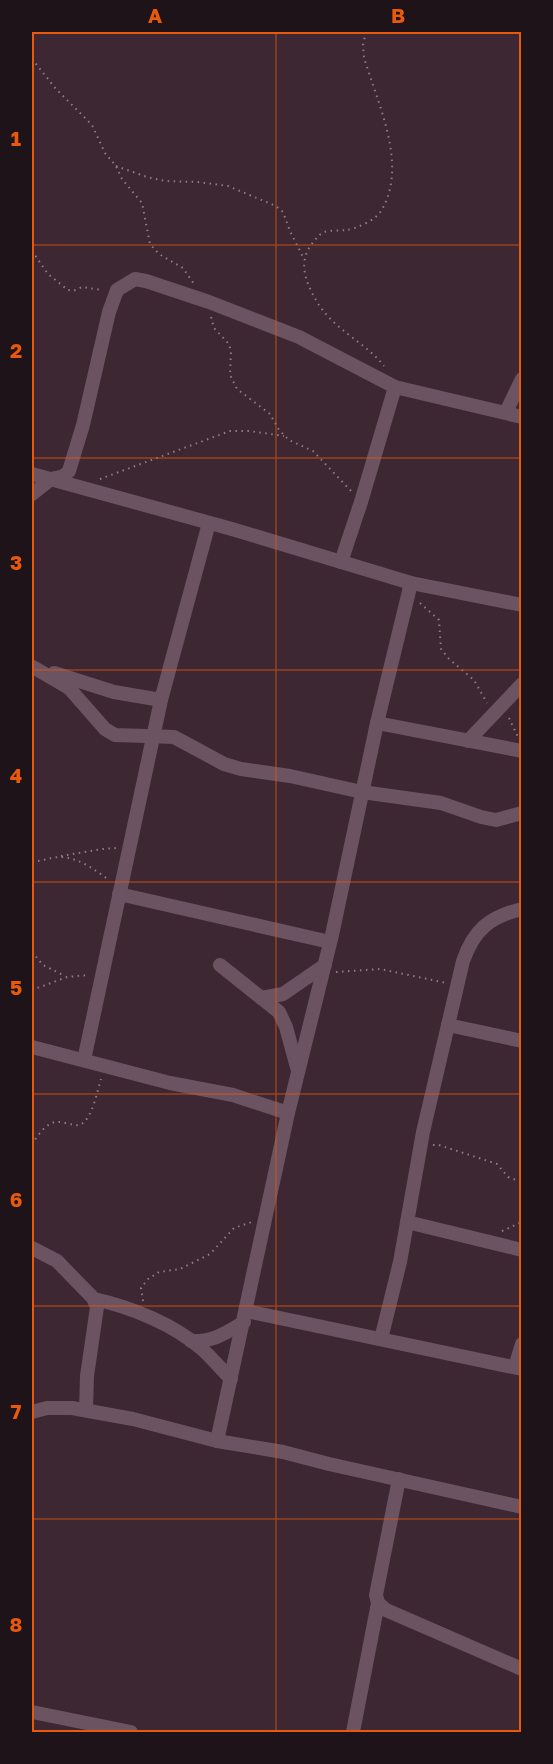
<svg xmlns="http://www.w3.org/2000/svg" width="553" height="1764" viewBox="0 0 553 1764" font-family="'Golos Text',sans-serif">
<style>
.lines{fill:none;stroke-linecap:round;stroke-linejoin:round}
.path{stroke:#8f7e87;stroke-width:2;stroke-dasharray:1.5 4.5;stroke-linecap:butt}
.minor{stroke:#6b5361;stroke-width:14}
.grid{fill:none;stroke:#e8590c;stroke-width:1.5;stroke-opacity:0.55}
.neatline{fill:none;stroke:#e8590c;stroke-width:2}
.grid-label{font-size:20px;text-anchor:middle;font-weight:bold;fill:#e8590c}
</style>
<rect width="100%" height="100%" fill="#3c2733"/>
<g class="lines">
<!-- path -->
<g class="path">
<path d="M366 32 363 45 364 57C377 103 409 165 381 211 376 220 356 229 346 230 339 231 330 230 324 232 318 235 315 240 311 245 298 263 306 283 316 300 332 329 364 341 384 366"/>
<path d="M32 59 56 89 92 125 105 153 116 166 122 179 142 203 150 244 159 254 183 268 194 284"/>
<path d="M116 166 147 177 165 181 198 182 228 186 276 206 283 212 290 231 304 259"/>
<path d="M32 251 48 274 68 290 73 291 82 287 102 290"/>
<path d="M211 317 214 328 228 343 231 350 230 375 237 389 270 414 279 430 289 440 313 451 352 492"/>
<path d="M100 479 230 431H249L284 436"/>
<path d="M420 603 439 620 441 649 449 659 474 680 487 703"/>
<path d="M509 718 518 737"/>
<path d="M61 856 103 849 117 848"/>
<path d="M32 861C42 862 50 857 60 857 78 857 95 870 109 880"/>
<path d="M32 952 43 965 65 976"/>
<path d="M336 972 380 969 446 983"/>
<path d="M32 990 67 977 88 975"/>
<path d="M32 1144C37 1137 44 1126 52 1123 59 1120 68 1124 75 1125 91 1128 97 1091 101 1079"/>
<path d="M433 1145H439L497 1164 508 1177 522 1182"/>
<path d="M502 1231 522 1222"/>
<path d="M143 1301 141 1288 148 1279 159 1272 180 1269 210 1254 234 1228 252 1222"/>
</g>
<!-- minor -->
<g class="minor">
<path d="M506 412 522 379"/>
<path d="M32 474 232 529 411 583 522 605"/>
<path d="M32 494 51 479 64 476 69 471 83 425 109 312 117 290 135 279 146 281 209 302 299 337 395 387 522 417"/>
<path d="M341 562 361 502 395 387"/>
<path d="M33 667 69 688 105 729 115 735 174 737 224 764 241 769 290 776 362 792 441 803 481 817 496 820 522 813"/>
<path d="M54 673 114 692 161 700"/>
<path d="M377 723 522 751"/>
<path d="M468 741 522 684"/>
<path d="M119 894 330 942"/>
<path d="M220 965 279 1012 286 1027 298 1071"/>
<path d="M261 998 283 994 325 965"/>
<path d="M448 1025 522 1041"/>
<path d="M32 1047 170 1083 233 1095 288 1113"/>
<path d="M84 1060 161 700 209 523"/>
<path d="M407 1222 522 1250"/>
<path d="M32 1248 57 1261 93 1298 97 1307 87 1376 86 1410"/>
<path d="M94 1299C131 1307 173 1324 202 1349 212 1358 221 1369 231 1379"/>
<path d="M246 1311 522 1369"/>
<path d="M381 1339 400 1262 423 1132 463 961C474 930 489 917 522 909"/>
<path d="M191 1341C213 1342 226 1333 244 1322"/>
<path d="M515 1367 522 1344"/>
<path d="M32 1412 47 1408H72L133 1419 217 1441 283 1452 329 1464 522 1507"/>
<path d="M217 1441 288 1113 332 935 377 723 411 583"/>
<path d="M399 1479 376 1595 378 1603 386 1610 522 1669"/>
<path d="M32 1712 131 1732"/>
<path d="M353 1732 378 1603"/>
</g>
</g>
<!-- grid -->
<path class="grid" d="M276 32V1732M32 245H522M32 458H522M32 670H522M32 882H522M32 1094H522M32 1306H522M32 1519H522"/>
<!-- border -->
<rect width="553" height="1764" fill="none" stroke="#1d1319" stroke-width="66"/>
<rect x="33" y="33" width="487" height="1698" class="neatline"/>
<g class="grid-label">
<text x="155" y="23">A</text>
<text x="398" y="23">B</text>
<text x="16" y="146">1</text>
<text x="16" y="358">2</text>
<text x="16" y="570">3</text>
<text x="16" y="783">4</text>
<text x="16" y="995">5</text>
<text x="16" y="1207">6</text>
<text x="16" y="1419">7</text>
<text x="16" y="1632">8</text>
</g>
</svg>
